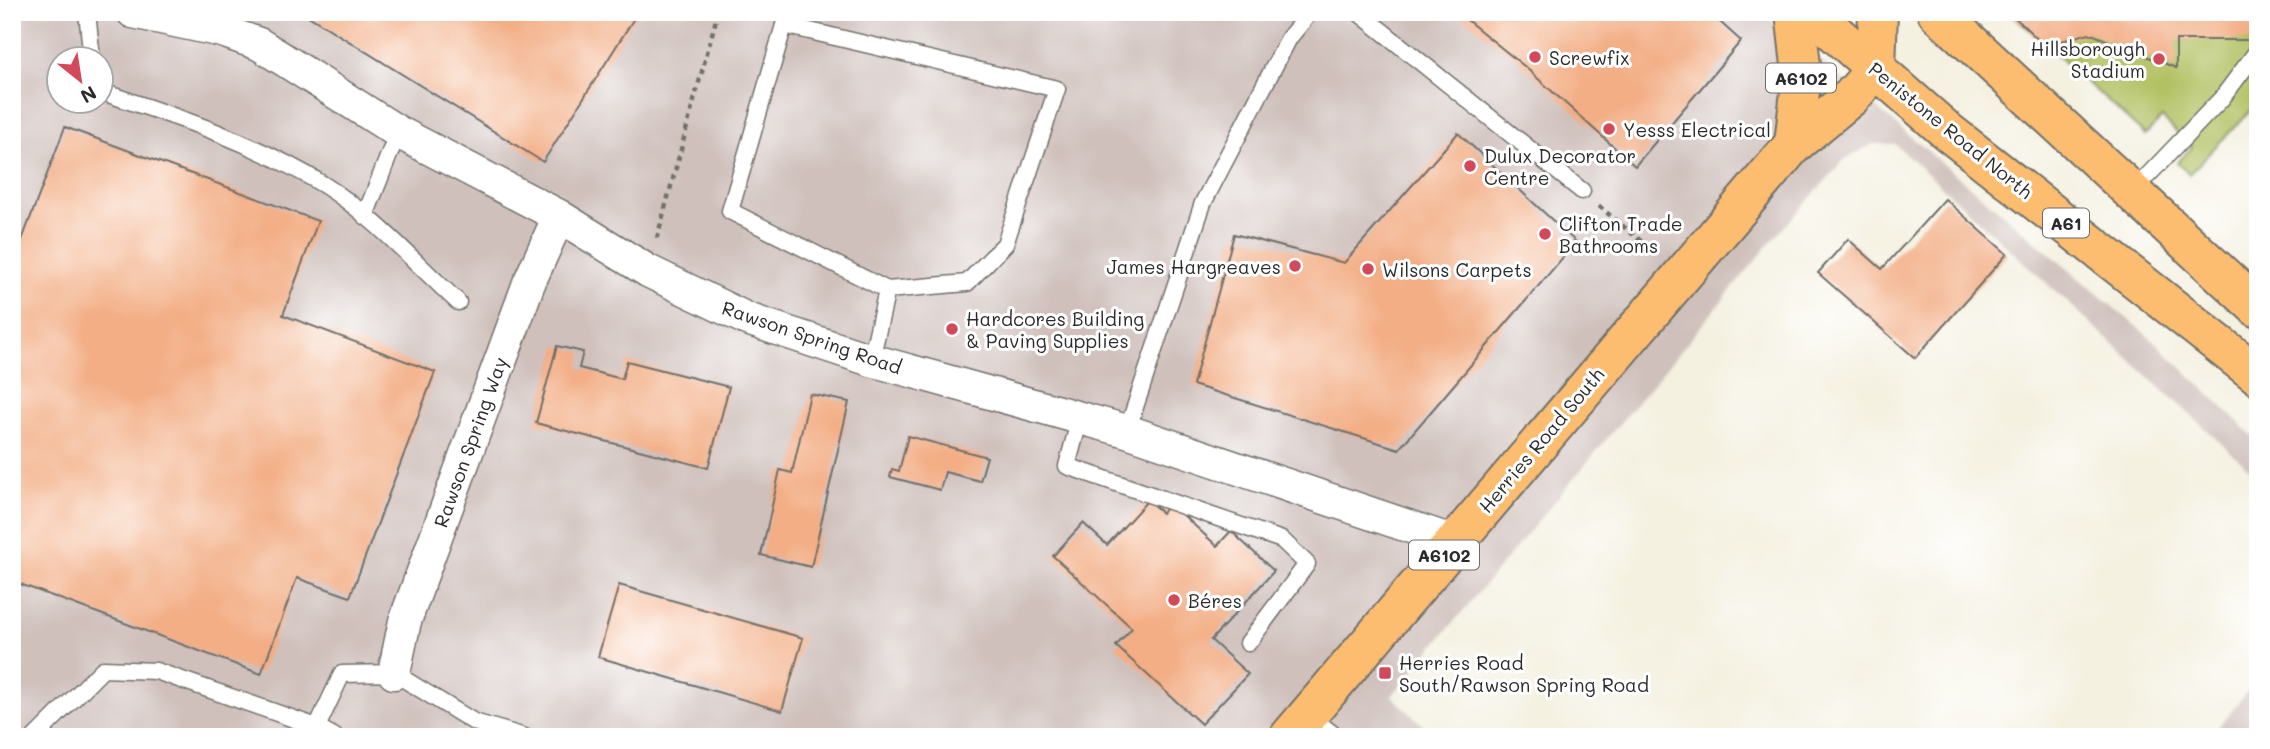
<svg xmlns="http://www.w3.org/2000/svg" width="2270" height="749" viewBox="0 0 2270 749" font-family="Mali,sans-serif">
<style>
.industrial{fill:#cfc0bb;fill-rule:evenodd}
.green{fill:#b2c163;stroke:#6e7647;stroke-width:2}
.building{fill:#f3ae85}
.lines{fill:none;stroke-linecap:round;stroke-linejoin:round}
.service-casing{stroke:#71706b;stroke-width:19}
.minor-casing{stroke:#71706b;stroke-width:35}
.primary-casing{stroke:#71706b;stroke-width:42}
.trunk-casing{stroke:#71706b;stroke-width:42}
.path{stroke:#71706b;stroke-width:4.5;stroke-dasharray:5 5;stroke-linecap:butt}
.service{stroke:#fff;stroke-width:16}
.minor{stroke:#fff;stroke-width:32}
.primary{stroke:#fcbd6f;stroke-width:38}
.trunk{stroke:#fcbd6f;stroke-width:38}
.poi-dot{fill:#d1495b;stroke:#fff;stroke-width:2.5}
.labels{text-anchor:middle;dominant-baseline:central;stroke-width:6;stroke-linejoin:round;paint-order:stroke}
.shield{fill:#fff;stroke:#6b6b6b;stroke-width:2}
.shield-label{font-size:18px;font-weight:bold;fill:#2b2b2b}
.poi-label{font-size:19px;fill:#2b2b2b;stroke:#fff;text-anchor:start}
.street-label{font-size:19px;fill:#2b2b2b;stroke:#fff}
</style>
<rect width="100%" height="100%" fill="#fff"/>
<filter id="ink" filterUnits="userSpaceOnUse"><feTurbulence type="fractalNoise" baseFrequency=".0143" numOctaves="2"/><feDisplacementMap in="SourceGraphic" scale="14" xChannelSelector="R" yChannelSelector="G"/><feConvolveMatrix kernelMatrix="1 2 1 2 8 2 1 2 1" color-interpolation-filters="sRGB"/></filter>
<filter id="wash" filterUnits="userSpaceOnUse"><feTurbulence type="fractalNoise" baseFrequency=".00686" numOctaves="4" result="noise"/><feDisplacementMap in="SourceGraphic" scale="28" xChannelSelector="R" yChannelSelector="G"/><feGaussianBlur stdDeviation="1.57" result="paint"/><feColorMatrix in="noise" values="0 0 0 0 0 0 0 0 0 0 0 0 0 0 0 0 0 1.4 0 .05"/><feComposite in="paint" operator="in"/></filter>
<g filter="url(#wash)">
<rect width="100%" height="100%" fill="#f4f1e1"/>
<!-- industrial -->
<g class="industrial">
<path d="M12 12H1762L2155 342 2258 441V477L1895 144H1873L1844 160 1772 241 1392 696 1435 737H12ZM60 60H102V102H60Z"/>
<path d="M2258 678V737H2210Z"/>
</g>
<!-- green -->
<path class="green" d="M2009 12H2258V108L2255 106 2189 174 2177 163 2192 147 2162 118 2145 135Z"/>
<g id="blocks">
<!-- building -->
<g class="building">
<path d="M302 12H638L543 162Z"/>
<path d="M1457 12H1709L1741 41 1635 166 1524 66Z"/>
<path d="M2009 12H2254L2255 40H2176V68L2089 33 2045 46Z"/>
<path d="M65 127 318 221 283 315 435 372 350 597 297 578 261 674 12 581V266Z"/>
<path d="M1458 133 1576 242 1399 449 1193 385 1234 234 1344 263Z"/>
<path d="M1945 199 2007 254 1915 358 1818 273 1848 239 1882 269Z"/>
<path d="M557 346 583 352 579 368 622 379 627 361 729 387 708 468 536 423Z"/>
<path d="M810 394 849 402 811 567 761 555 780 470 792 473Z"/>
<path d="M908 436 987 457 980 481 945 472 940 490 890 477 892 469 899 471Z"/>
<path d="M1148 500 1162 513 1170 503 1217 546 1231 531 1274 571 1211 640 1248 674 1201 724 1116 646 1132 628 1053 556 1083 523 1107 545Z"/>
<path d="M619 585 803 638 782 711 598 657Z"/>
</g>
</g>
</g>
<g filter="url(#ink)">
<use href="#blocks" fill-opacity="0" stroke="#71706b" stroke-width="2"/>
<g class="lines">
<!-- service casing -->
<g class="service-casing">
<g id="service">
<path d="M87 12 92 60"/>
<path d="M1358 12 1582 191"/>
<path d="M102 92C178 117 256 143 324 185 374 216 415 263 458 302"/>
<path d="M2131 193 2222 98 2255 54"/>
<path d="M365 216 398 132"/>
<path d="M871 360 887 290 967 283 1005 244 1057 89 784 25 730 211 887 290"/>
<path d="M1080 418 1067 466 1282 540 1307 564 1248 643"/>
<path d="M1127 431 1203 203 1289 38 1310 12"/>
<path d="M1308 715 1337 737"/>
<path d="M317 727 335 737"/>
<path d="M35 737 103 669 156 671 317 727 342 674 394 673 474 722 525 737"/>
</g>
</g>
<!-- minor casing -->
<g class="minor-casing">
<g id="minor">
<path d="M133 12 222 31 259 44 398 132 559 216 648 271 747 319 871 360 1127 431 1455 542"/>
<path d="M394 673 405 621 529 283 559 216"/>
</g>
</g>
<!-- primary casing -->
<g class="primary-casing">
<g id="primary">
<path d="M1794 144 1802 74 1795 12"/>
<path d="M1289 737 1794 144 1851 97 1876 69"/>
</g>
</g>
<!-- trunk casing -->
<g class="trunk-casing">
<g id="trunk">
<path d="M1811 12 1947 131 2258 375"/>
<path d="M1937 12 2258 308"/>
<path d="M1876 69 1878 12"/>
</g>
</g>
<!-- path -->
<g class="path">
<path d="M1599 206 1654 252"/>
<path d="M657 238 718 12"/>
</g>
<!-- service -->
<use href="#service" class="service"/>
<!-- minor -->
<use href="#minor" class="minor"/>
<!-- primary -->
<use href="#primary" class="primary"/>
<!-- trunk -->
<use href="#trunk" class="trunk"/>
</g>
</g>
<!-- markers -->
<g class="poi-dot">
<circle cx="1535" cy="57" r="7"/>
<circle cx="2159" cy="59" r="7"/>
<circle cx="1609" cy="129" r="7"/>
<circle cx="1470" cy="166" r="7"/>
<circle cx="1545" cy="234" r="7"/>
<circle cx="1295" cy="266" r="7"/>
<circle cx="1368" cy="269" r="7"/>
<circle cx="952" cy="329" r="7"/>
<circle cx="1174" cy="600" r="7"/>
<rect x="1378" y="666" width="14" height="14" rx="3.5"/>
</g>
<g class="labels">
<!-- shield labels -->
<g class="shield">
<rect x="1766" y="63.5" width="70" height="29" rx="5"/>
<rect x="2043" y="208.5" width="46" height="29" rx="5"/>
<rect x="1409" y="540.5" width="70" height="29" rx="5"/>
</g>
<g class="shield-label">
<text x="1801" y="78">A6102</text>
<text x="2066" y="223">A61</text>
<text x="1444" y="555">A6102</text>
</g>
<!-- poi labels -->
<g class="poi-label">
<text x="2145" y="48" text-anchor="end">Hillsborough<tspan x="2145" dy="22">Stadium</tspan></text>
<text x="1549" y="57">Screwfix</text>
<text x="1623" y="129">Yesss Electrical</text>
<text x="1484" y="155">Dulux Decorator<tspan x="1484" dy="22">Centre</tspan></text>
<text x="1559" y="223">Clifton Trade<tspan x="1559" dy="22">Bathrooms</tspan></text>
<text x="1281" y="266" text-anchor="end">James Hargreaves</text>
<text x="1382" y="269">Wilsons Carpets</text>
<text x="966" y="318">Hardcores Building<tspan x="966" dy="22">&amp; Paving Supplies</tspan></text>
<text x="1188" y="600">Béres</text>
<text x="1399" y="662">Herries Road<tspan x="1399" dy="22">South/Rawson Spring Road</tspan></text>
</g>
<!-- street labels -->
<g class="street-label">
<text transform="translate(1951 130) rotate(39)">Penistone Road North</text>
<text transform="translate(812 337) rotate(19)">Rawson Spring Road</text>
<text transform="translate(1541 440) rotate(-50)">Herries Road South</text>
<text transform="translate(470 442) rotate(-70)">Rawson Spring Way</text>
</g>
</g>
<!-- margin -->
<rect width="2270" height="749" fill="none" stroke="#fff" stroke-width="42"/>
<!-- north arrow -->
<g transform="translate(80 80) rotate(150)"><circle r="33" fill="#ffffff" stroke="#aaaaaa" stroke-width="2"/>
<path d="M0-5L12 26L0 18L-12 26Z" fill="#d1495b"/>
<text y="-10" font-size="19" font-weight="bold" text-anchor="middle" fill="#2b2b2b">N</text>
</g>
</svg>
